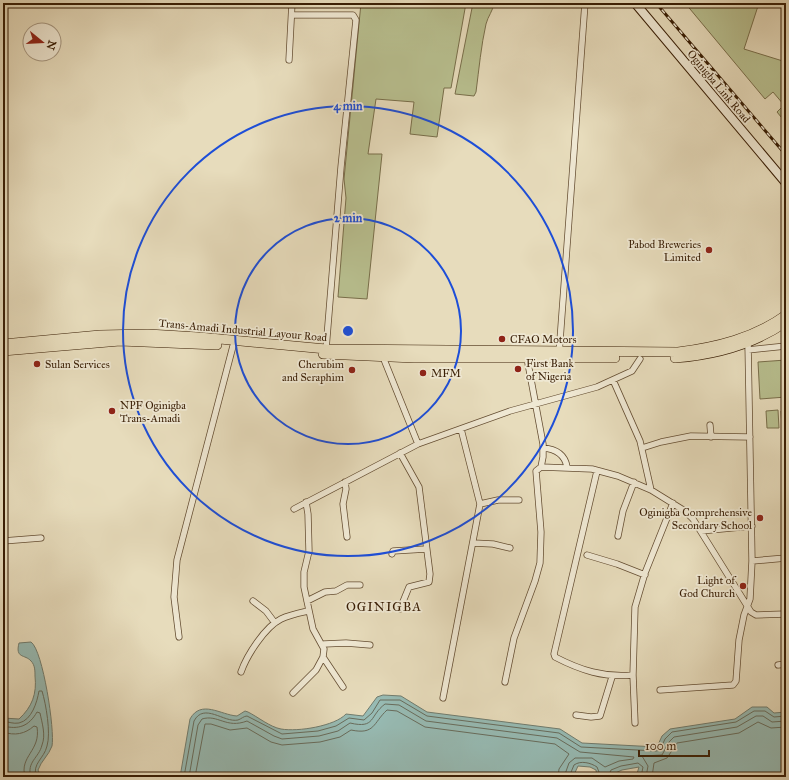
<svg xmlns="http://www.w3.org/2000/svg" width="789" height="780" font-family="'IM FELL Great Primer',serif">
<rect width="100%" height="100%" fill="#e7dcbc"/>
<filter id="stains"><feTurbulence type="fractalNoise" baseFrequency=".005" numOctaves="4"/><feColorMatrix values="0 0 0 0 .2 0 0 0 0 .09 0 0 0 0 .02 0 0 0 .5 -.17"/></filter>
<radialGradient id="worn" r=".72"><stop offset=".6" stop-color="#630" stop-opacity="0"/><stop offset="1" stop-color="#630" stop-opacity=".3"/></radialGradient>
<path fill="#b8bf8f" stroke="#786e4a" d="M361 3H466L451 88H444L437 137 410 134 414 102 376 99 368 154H382L367 299 338 297 346 198 344 179Z
M473 3H494C493 11 488 16 486 24 481 46 479 69 476 92L474 96 455 94Z
M685 3H759L744 49 786 62V123L777 112 784 105 773 92 765 99Z
M786 360V397L760 399 758 362Z
M778 410 779 428H767L766 411Z
M781 411H786V428H782Z"/>
<path fill="#97bbb4" stroke="#717c6e" d="M31 642C43 650 55 731 52 746 49 755 41 761 38 770L41 777H3V718L19 719C32 707 37 694 35 676 35 671 35 665 31 661 25 654 15 659 19 643Z
M383 695 401 696 427 712 560 729 582 743 657 747 662 736 670 729 735 719 752 707H767L774 713 786 712V777H636L639 767 622 770 613 774 612 777H597L596 770 590 767 578 766 573 777H180L190 719C201 699 221 715 237 716L245 711 248 712C258 717 270 727 281 729 298 732 335 726 346 714L363 716 377 697Z"/>
<g fill="none" stroke-linecap="round" stroke-linejoin="round">
<path stroke="#686c5c" stroke-width="1" d="M3 721C9 722 13 724 19 723 32 720 37 702 39 691H42C46 704 51 733 47 746 44 759 32 763 36 777
M3 726C19 730 29 726 37 712L40 713C42 723 46 735 42 745 39 758 26 762 31 777
M3 732C15 736 25 734 34 726L37 727C41 751 19 756 25 777
M184 777 194 721C204 702 224 723 238 720 241 719 244 716 247 716L282 734 318 731 336 726 349 718 364 720 372 713 380 700H400L427 716 559 733 581 747 656 751 660 750 665 739 672 732 736 722 754 711H765L774 717 786 716
M189 777 198 725 202 719C218 714 226 729 247 721L274 736 282 739 319 736 338 731 350 723C376 729 369 716 385 704L399 705 426 721 557 738 580 752 634 757 633 759 619 761 605 767 592 758H575L569 763 564 777
M195 777 205 724H211L230 730 247 728 271 742 282 745 320 742 340 737 351 730C375 735 373 723 387 710L397 711 425 727 555 744 569 754 559 769 558 777
M569 777 574 765C581 760 591 763 597 767L601 777
M608 777 611 770 621 766 638 763 643 767 641 777
M646 777 648 766 642 756 662 755 669 742 674 737 737 727 756 716H763L772 722 786 721
M652 777 654 763 667 758 677 743 739 733 758 722 771 728 786 727"/>
<g stroke="#644d32" stroke-width="7">
<path id="street" d="M292 15H353L356 20 341 167 326 349
M289 60 292 3
M748 350 786 346
M559 354 585 3
M383 357 418 444
M613 380 640 441 651 490
M710 425 711 437
M543 448C556 449 565 455 567 467
M642 448 661 442 691 436 750 437
M541 467 592 469 618 476 651 490 685 511 693 519 751 612 756 615 786 614
M597 471 554 654 555 657C580 670 604 678 633 675
M345 482 346 489 343 504 347 537
M480 504 498 500H519
M294 509 418 444 510 411 597 387 632 371 640 359
M701 531 752 526
M618 536 623 511 634 482
M3 541 41 538
M473 543 493 544 510 548
M392 554 393 551 426 549
M587 555 617 564 645 575
M752 561 786 558
M253 601 266 611 275 623
M307 601 325 592 336 591 347 585H360
M400 609 409 587 429 582 430 574 419 487 400 453
M179 637 174 597 177 560 233 346
M324 644 346 643 370 645
M323 657 343 687
M778 665 786 664
M241 672C247 655 265 627 281 619 289 615 299 613 308 611
M505 682 514 638 535 581 540 563 541 532 536 471 541 467 543 457V444L527 358
M660 690 733 685 736 681 739 640 744 615 750 599 752 561 748 343
M293 693 316 670 323 657 324 649 313 629 304 587V572L309 551 308 514 306 502
M443 698 480 504 461 429
M576 715 591 717 600 716 612 677
M635 723 633 675 635 607 645 573 673 503"/>
</g>
<g stroke="#381d04" stroke-width="10">
<path id="secondary" d="M635 3 786 183"/>
</g>
<g stroke="#381d04" stroke-width="10">
<path id="primary" d="M3 344 100 335 148 334 199 337 326 349 678 352C717 347 754 338 786 315
M3 351 120 341 217 345
M323 354 414 358H615
M675 358C715 355 753 345 786 322"/>
</g>
<use href="#street" stroke="#efe8d3" stroke-width="5.5"/>
<use href="#secondary" stroke="#efe8d3" stroke-width="8"/>
<use href="#primary" stroke="#e7dcbc" stroke-width="9"/>
<g stroke="#381d04" stroke-width="3">
<path id="rail" d="M656 3 786 155"/>
</g>
<use href="#rail" stroke="#efe8d3" stroke-width="1.5" stroke-dasharray="4.5" stroke-linecap="butt"/>
</g>
<g fill="none" stroke="#1d4ed8" stroke-width="2">
<circle cx="348" cy="331" r="113"/>
<circle cx="348" cy="331" r="225"/>
</g>
<g fill="#8f2418" stroke="#efe8d3" stroke-width="1.5">
<circle cx="709" cy="250" r="4"/>
<circle cx="502" cy="339" r="4"/>
<circle cx="37" cy="364" r="4"/>
<circle cx="518" cy="369" r="4"/>
<circle cx="352" cy="370" r="4"/>
<circle cx="423" cy="373" r="4"/>
<circle cx="112" cy="411" r="4"/>
<circle cx="760" cy="518" r="4"/>
<circle cx="743" cy="586" r="4"/>
</g>
<g text-anchor="middle" stroke-width="3.5" stroke-linejoin="round" paint-order="stroke">
<g font-size="11" fill="#381d04" stroke="#efe8d3">
<text transform="translate(719 86) rotate(50)" y="4">Oginigba Link Road</text>
<text transform="translate(243 330) rotate(5)" y="4">Trans-Amadi Industrial Layour Road</text>
</g>
<g font-size="11" fill="#381d04" stroke="#efe8d3" text-anchor="start">
<text x="701" y="248" text-anchor="end">Pabod Breweries<tspan x="701" dy="13">Limited</tspan></text>
<text x="510" y="343">CFAO Motors</text>
<text x="526" y="367">First Bank<tspan x="526" dy="13">of Nigeria</tspan></text>
<text x="45" y="368">Sulan Services</text>
<text x="344" y="368" text-anchor="end">Cherubim<tspan x="344" dy="13">and Seraphim</tspan></text>
<text x="431" y="377">MFM</text>
<text x="120" y="409">NPF Oginigba<tspan x="120" dy="13">Trans-Amadi</tspan></text>
<text x="752" y="516" text-anchor="end">Oginigba Comprehensive<tspan x="752" dy="13">Secondary School</tspan></text>
<text x="735" y="584" text-anchor="end">Light of<tspan x="735" dy="13">God Church</tspan></text>
</g>
<g font-size="13" letter-spacing="1" fill="#381d04" stroke="#efe8d3">
<text x="384" y="611">OGINIGBA</text>
</g>
</g>
<circle cx="348" cy="331" r="6" fill="#1d4ed8" stroke="#efe8d3" stroke-width="2"/>
<g font-size="12" text-anchor="middle" font-weight="bold" fill="#1d4ed8" stroke="#efe8d3" stroke-width="3.5" stroke-linejoin="round" paint-order="stroke">
<text x="348" y="110">4 min</text>
<text x="348" y="222">2 min</text>
</g>
<rect width="789" height="780" fill="none" stroke="#e7dcbc" stroke-width="16"/>
<rect x="4" y="4" width="781" height="772" fill="none" stroke="#381d04" stroke-width="2"/>
<rect x="8" y="8" width="773" height="764" fill="none" stroke="#381d04"/>
<g transform="translate(42 42) rotate(108)"><circle r="19" fill="#efe8d3" stroke="#a69780"/>
<path d="M0-3L7 15L0 10L-7 15Z" fill="#8f2418"/>
<text y="-6" font-size="11" font-weight="bold" text-anchor="middle" fill="#381d04">N</text>
</g>
<path d="M639 750v6h70v-6" fill="none" stroke="#381d04" stroke-width="2"/>
<text x="645" y="750" font-size="12" fill="#381d04" stroke="#efe8d3" stroke-width="3" paint-order="stroke">100 m</text>
<rect width="100%" height="100%" filter="url(#stains)"/>
<rect width="100%" height="100%" fill="url(#worn)"/>
</svg>
